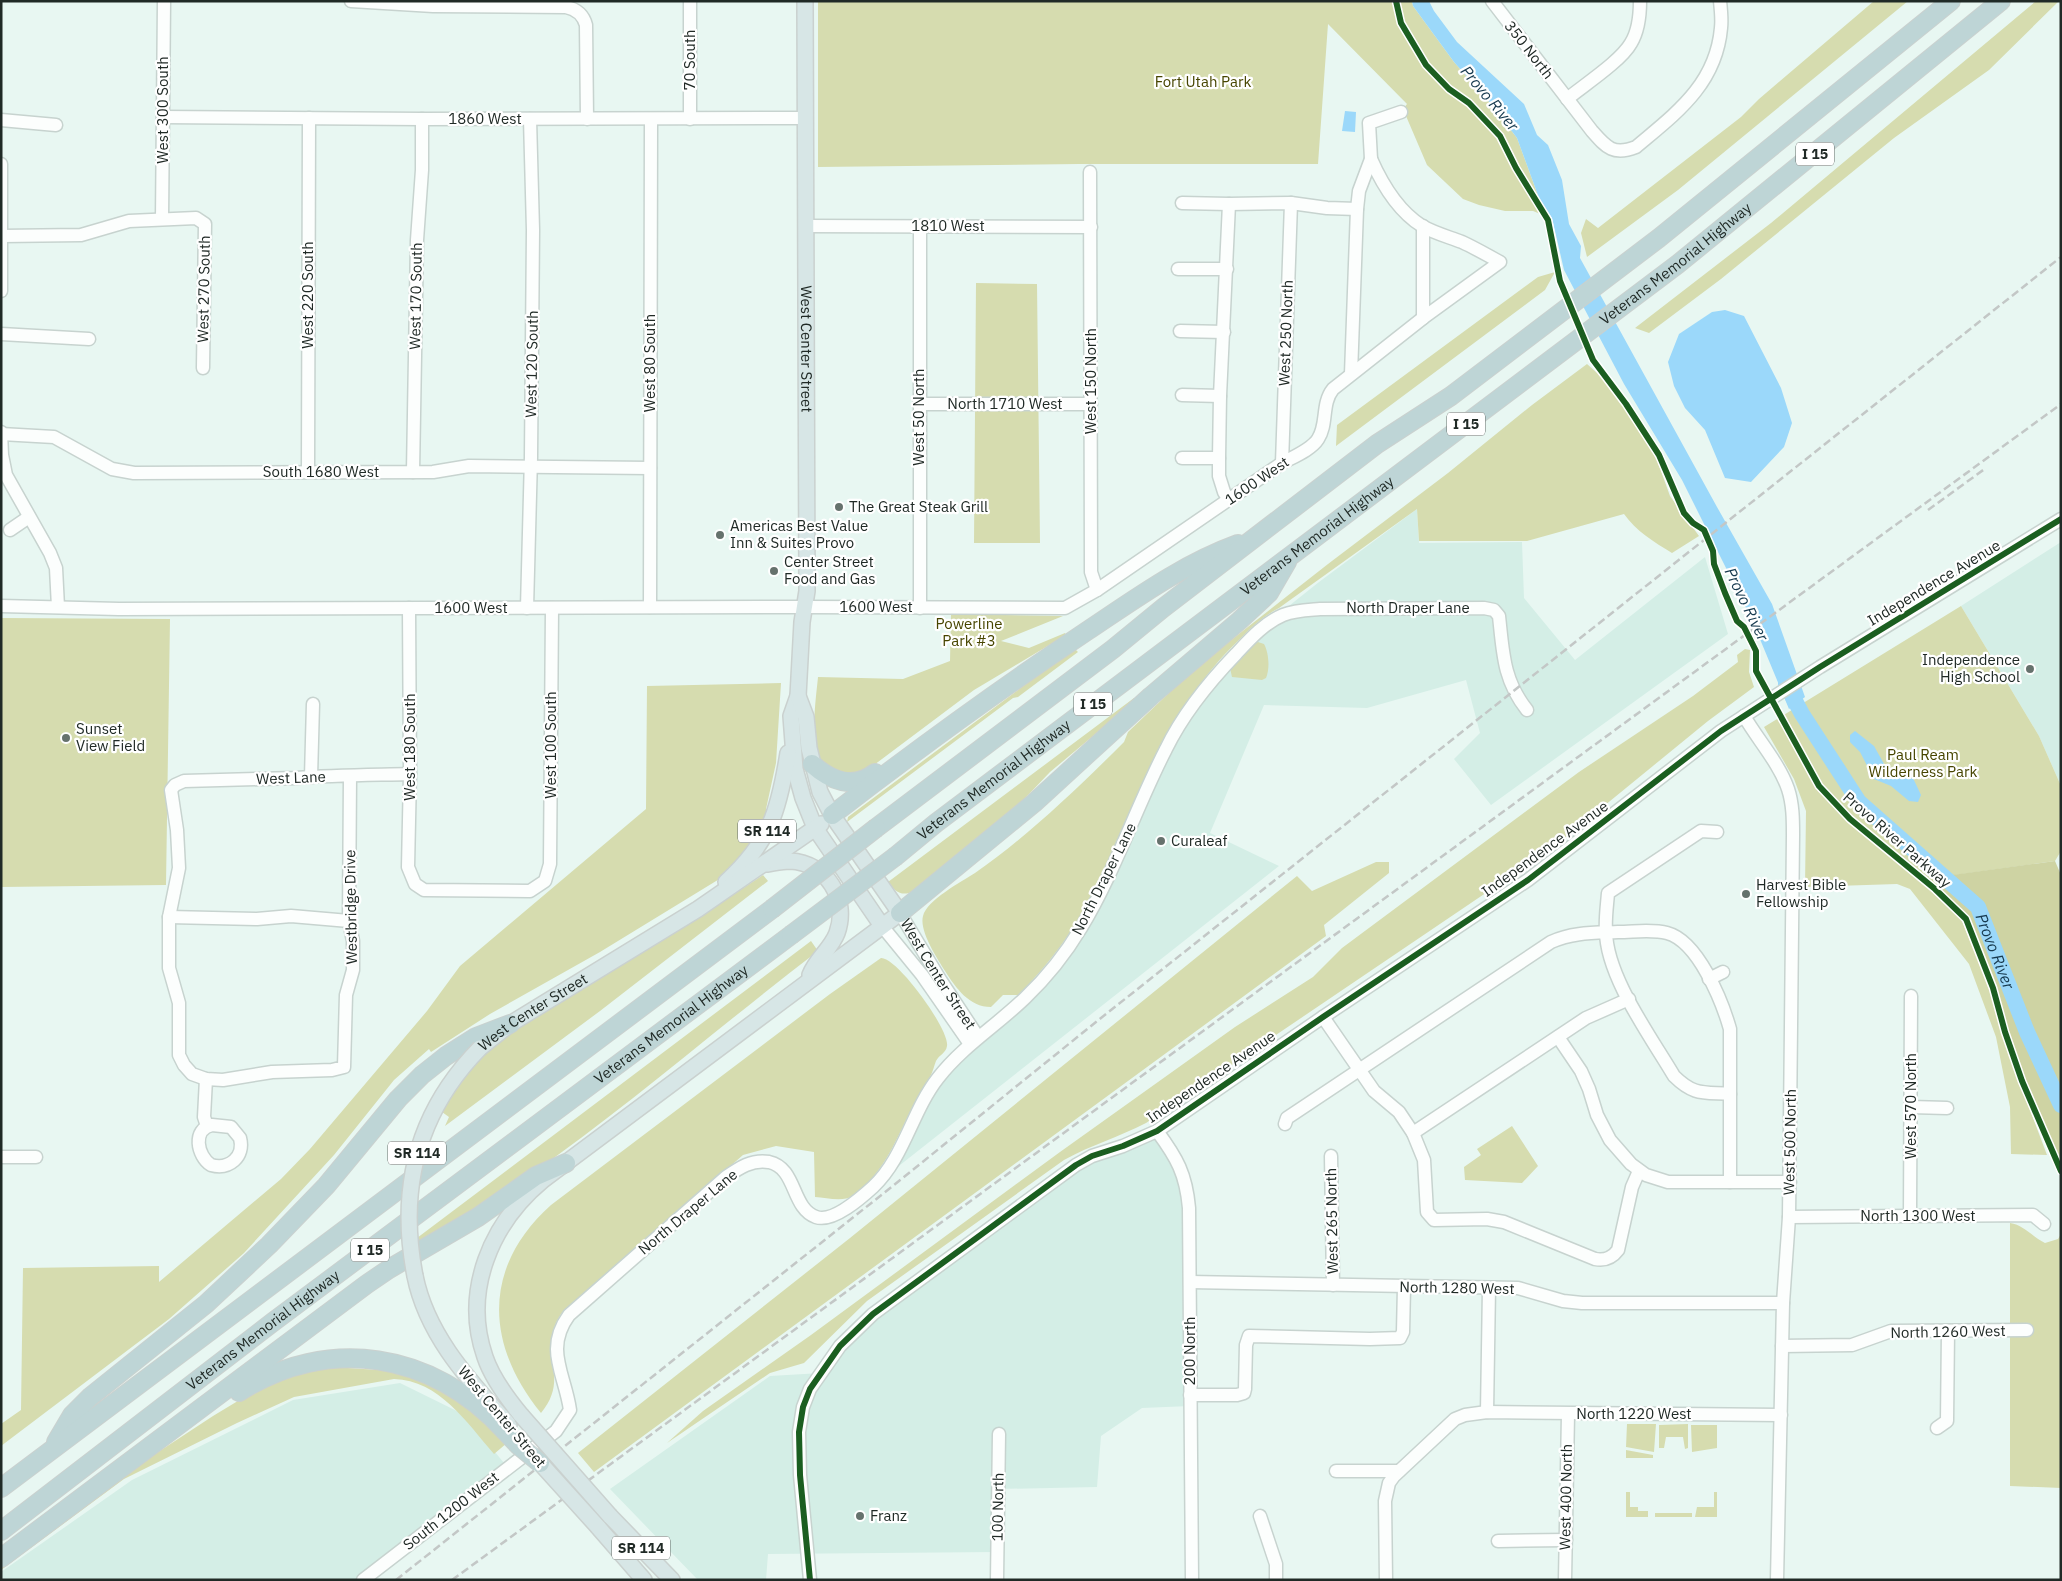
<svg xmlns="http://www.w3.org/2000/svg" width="2062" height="1581" font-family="'IBM Plex Sans',sans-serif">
<rect width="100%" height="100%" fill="#e8f7f2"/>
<path fill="#d4eee6" d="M1417 509 1419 543 1522 542 1524 598 1575 660 1705 557 1728 634 1491 805 1454 759 1480 733 1466 680 1367 708 1264 705 1210 833 1279 866 876 1184 930 1088 1067 949 1166 747 1209 682 1265 625 1319 582Z
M2061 542V786L2039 736 1961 606Z
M1157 1131 1187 1189 1190 1406 1142 1408 1101 1436 1097 1487 998 1489 997 1552 768 1554 766 1580H698L610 1489 770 1376 821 1373 873 1314 1076 1165Z
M400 1383 465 1415 508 1468 371 1580H1V1572L132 1480 293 1400Z"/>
<path fill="#d6dcaf" d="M818 1H1412L1413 6 1454 62 1491 104 1517 138 1539 198 1547 210 1543 215 1533 211H1505L1479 205 1463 199 1427 165 1403 109 1407 104 1328 24 1318 164H1079L818 167Z
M1874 1H1908L1678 190 1587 257 1581 233 1586 219 1598 228 1741 117 1759 99Z
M2036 1H2059L1989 70 1894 138 1721 279 1649 333 1635 328 1771 223Z
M1555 272 1545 290 1336 446 1337 425 1538 277Z
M976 283 1037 284 1040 543H974Z
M1587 364 1605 380 1633 420 1657 460 1670 496 1699 536 1672 553C1654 542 1636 531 1624 514L1527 541H1419L1417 509 1279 608C1263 616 1251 628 1238 641 1165 710 1138 809 1092 895 1073 932 1048 966 1018 995H1003L991 1007C969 1007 956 988 945 971 937 958 919 931 923 916 927 900 961 882 975 873 1027 837 1079 787 1124 742L1128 732 1193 670 1328 564 1448 473 1532 405Z
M1961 606 2039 736 2061 786V851L2055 861 1919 880 1962 921 1990 989 2012 1062 2047 1155 2011 1154 2010 1107 1996 1037 1969 964 1910 889 1897 884 1805 887 1806 811 1794 779 1764 727Z
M951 614 1063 616 1001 641 1029 648 1065 633 1066 635 974 690 866 771 850 776C843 773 830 770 825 765 808 748 816 699 818 677L903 679 950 661Z
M1 618 170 619 166 885 1 887Z
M1258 642 1264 644C1269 653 1270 669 1266 678L1262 680 1232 677 1230 668 1253 644Z
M1075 649 1078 652 1018 697 1013 698 847 822 848 817 1050 666Z
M1745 649 1750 650 1749 672 1754 687 1708 721 1555 846 1146 1123C1119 1137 1091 1145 1064 1160L867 1301 804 1363 770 1373 667 1443 703 1411 811 1335 1060 1152 1235 1027 1313 977 1342 948 1579 772 1693 696 1738 662 1737 655Z
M781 683 776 763 766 809 770 811 750 850 721 878 600 952 490 1014 431 1052 429 1049 394 1080 334 1155 244 1253 169 1319 1 1446V1424L21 1410 23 1268 159 1266V1282L281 1179 310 1149 427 1011 460 966 646 809 647 686Z
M1134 698 1136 700 1050 772 1010 814 914 891C902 897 895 892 888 882Z
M1376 862H1389V873L1324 925 1326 936 594 1472 578 1453 850 1238 1297 876 1312 891Z
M763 875 768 881 600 1011 445 1126 449 1117 442 1112 465 1076 502 1036 695 920Z
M811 941 818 951C721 1025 630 1105 530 1175 494 1200 455 1222 418 1245L417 1238Z
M881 958C897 957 950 1030 947 1046 946 1053 939 1055 936 1061 934 1066 933 1071 931 1075 927 1083 921 1090 917 1098 900 1130 889 1164 862 1189 859 1191 856 1195 853 1196 843 1202 827 1198 815 1197L814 1152 776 1146 743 1155 561 1314C535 1354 572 1375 541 1413 485 1344 482 1267 551 1205L830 994Z
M1512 1126 1538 1166 1522 1183 1465 1180 1464 1167 1481 1155 1477 1149Z
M2010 1223C2024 1225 2031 1236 2045 1243L2058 1239 2061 1234V1488L2010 1486Z
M332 1367 395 1371 455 1396 507 1443 494 1454C467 1423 439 1380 394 1379L294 1397 237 1423 124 1479 1 1570V1564L146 1460 213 1416 261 1387 289 1375Z
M1627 1424H1656L1654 1452 1626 1447Z
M1688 1424V1448L1685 1449 1683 1437H1666L1664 1448H1659V1425Z
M1691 1425H1717V1448L1692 1452Z
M1626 1450 1653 1455V1458H1626Z
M1626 1492H1630V1507H1638V1511H1648V1517H1626Z
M1714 1492H1717V1517H1695L1697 1507H1714Z
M1655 1513H1692V1517H1655Z"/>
<path fill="#ced3a3" d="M2055 861 2061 875V1171L2022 1081 2005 1032 1993 988 1966 919 1923 879Z"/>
<path fill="#9bd8fa" d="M1412 1H1429L1434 11 1457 42 1524 104 1537 135 1548 145 1562 180 1569 224 1581 246 1580 258 1717 507 1772 604 1805 697 1789 709 1752 620 1682 480 1624 384 1564 270 1552 218 1539 198 1517 138 1491 104 1454 62 1413 6Z
M1345 111 1356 112 1355 132 1342 131Z
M1725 310 1744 316 1781 388 1792 423 1784 447 1751 482 1725 478 1705 430 1685 408 1674 386 1668 362 1679 334 1712 312Z
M1855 731 1874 746 1888 771 1893 775 1913 778 1921 795 1918 802 1909 801 1891 786 1874 779 1860 752 1850 742V735Z"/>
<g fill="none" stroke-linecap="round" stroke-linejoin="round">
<path stroke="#9bd8fa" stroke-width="16" id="s1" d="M1786 684 1802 714 1859 802 1978 907 2027 1032 2061 1105"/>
<g stroke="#c7d3cf" stroke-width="15">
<g id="minor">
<path d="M351 1 433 6 566 7C576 9 583 14 586 25L587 119"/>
<path d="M1492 1 1592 131C1606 147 1613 156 1636 147 1675 114 1716 85 1721 28 1722 20 1721 10 1720 1"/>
<path d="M1567 99C1584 85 1621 61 1631 43 1639 30 1640 15 1640 1"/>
<path d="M163 117 422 119 806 118"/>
<path d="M690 119V1"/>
<path d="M1 120 56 125"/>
<path d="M1 164V291"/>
<path d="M1090 172 1091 572 1097 590"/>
<path d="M1182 203 1229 204 1291 203 1327 208 1357 209"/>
<path d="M1229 204 1220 396 1219 458V476L1224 492 1229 500"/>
<path d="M162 219 164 1"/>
<path d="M806 226 1091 227"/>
<path d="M2 236 81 235 129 221 196 218 205 224 203 368"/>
<path d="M1178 269H1227"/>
<path d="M1423 318V226"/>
<path d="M1180 331 1224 332"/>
<path d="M1 334 89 339"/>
<path d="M1351 374 1357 209 1359 191 1371 159 1369 123 1401 112"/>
<path d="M1182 395 1220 396"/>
<path d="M919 404H1091"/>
<path d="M1 432 2 455 6 475 50 553 56 568 58 607"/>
<path d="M1 434 54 437 112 469 134 473 433 472 469 466 650 468"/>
<path d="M1182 458H1219"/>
<path d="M1282 463 1291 203"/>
<path d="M308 472 309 118"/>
<path d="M413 472 417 240 422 170V119"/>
<path d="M10 530 29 517"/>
<path d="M1 606 119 609 804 607 1065 608 1097 590 1282 463C1293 457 1311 450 1318 439 1328 424 1321 404 1333 389L1423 318 1500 262C1487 255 1475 248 1462 242 1449 237 1434 233 1422 226 1398 211 1382 184 1371 159"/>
<path d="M650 607 651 120"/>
<path d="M409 608 410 774 408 867 415 884 424 890 530 891 545 881 550 864 552 608"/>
<path d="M527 608 531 457 533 230 530 119"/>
<path d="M920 608V226"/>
<path d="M1744 716C1758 740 1779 763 1788 789 1793 804 1793 820 1793 835L1789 1217 1783 1303 1777 1580"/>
<path d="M350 776 349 921 353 941V970L346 995 344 1067 332 1070 272 1072 223 1080 206 1079 192 1074 184 1065 179 1055V1003L169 968V917L179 868 177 830 171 790 175 785 184 781 296 778C334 775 372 775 410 774"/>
<path d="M311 777 313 704"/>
<path d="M1717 832 1701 831 1608 893C1607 906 1605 919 1606 931 1606 976 1651 1037 1674 1076 1694 1096 1704 1092 1730 1094"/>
<path id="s2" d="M900 913 941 981 978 1037"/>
<path d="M169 917 257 919 291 916 349 921"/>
<path d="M882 926 922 975 970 1044"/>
<path d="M1709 979 1723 972"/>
<path d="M1323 1017 1374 1091 1399 1112 1413 1133 1424 1160 1427 1212 1434 1220 1487 1219 1504 1222 1595 1259C1605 1261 1612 1258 1618 1250L1632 1187 1639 1171"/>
<path d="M1558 1037 1581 1071 1589 1089 1597 1115 1610 1140 1631 1164 1646 1175 1668 1182H1790"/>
<path d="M206 1079 204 1117 207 1126"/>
<path d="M1911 1107 1947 1108"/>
<path d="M1285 1124 1287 1118 1551 942C1573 932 1594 933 1618 932 1634 932 1652 929 1667 933 1698 941 1722 1001 1730 1029V1182"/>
<path d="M212 1125 231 1127 240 1138C245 1157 229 1170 211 1165 197 1156 192 1129 212 1125Z"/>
<path d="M1157 1131C1177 1158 1186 1174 1189 1208L1192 1580"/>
<path d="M1413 1133 1586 1018 1629 999"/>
<path d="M1331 1156 1333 1285"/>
<path d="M1 1157H36"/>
<path d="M1910 1216 1911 996"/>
<path d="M1789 1217 2033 1215 2044 1224"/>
<path d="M1190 1282 1518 1288 1563 1301 1582 1303H1783"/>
<path d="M1782 1346 1852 1345 1891 1331 2027 1330"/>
<path d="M1190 1395H1237L1244 1393 1245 1389 1246 1345 1249 1336 1370 1339 1400 1338 1403 1332 1404 1287"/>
<path d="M1487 1412 1489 1288"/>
<path d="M1937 1428 1947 1421 1948 1331"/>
<path d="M1336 1471H1399"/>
<path d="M1260 1516 1276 1564V1580"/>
<path d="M1498 1541 1566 1540"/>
<path d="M363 1580 556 1431 570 1410C565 1374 544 1349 569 1315L726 1177C739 1168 752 1159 769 1162 797 1168 791 1208 816 1217 833 1223 862 1197 873 1187 904 1158 912 1111 938 1078 963 1046 996 1026 1025 998 1046 978 1066 953 1081 928 1115 872 1136 807 1166 749 1183 714 1209 682 1236 654 1249 640 1264 623 1283 615 1295 610 1307 610 1320 609L1484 608 1494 610 1499 616C1503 652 1503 680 1527 710"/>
<path d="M810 1580 800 1475 799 1432 803 1407 810 1389 840 1346 873 1314 1076 1165 1092 1156 1123 1146 1157 1131 1323 1017 1528 880 1721 731 1820 667 2061 519"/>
<path d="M997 1580 999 1434"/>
<path d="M1386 1580 1385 1501 1389 1483 1394 1476 1455 1419 1465 1415 1487 1412 1781 1415"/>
<path d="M1565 1580 1568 1414"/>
</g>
</g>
<g stroke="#cad1cf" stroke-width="18">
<g id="major">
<path id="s3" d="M805 1 807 591 802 622 798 696 791 716 795 769 803 798 815 828 882 926"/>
<path d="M767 864C774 863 782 861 790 861 827 863 849 899 837 933 831 949 816 959 810 975"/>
<path d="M726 882C770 842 779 810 788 753"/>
<path id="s4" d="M480 1048 510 1024 698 909 821 824"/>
<path d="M415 1276C427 1336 470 1381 509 1425"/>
<path d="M521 1415C507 1398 492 1378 485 1357 462 1291 491 1223 543 1180L900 913 832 815 820 792 809 748 806 717 798 696"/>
<path d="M610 1516 672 1580"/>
<path d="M598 1527 644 1580"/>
</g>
</g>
<g stroke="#cad1cf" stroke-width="20">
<g id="highway">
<path d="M812 764C831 781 853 790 875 773"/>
<path d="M832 815C915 751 1000 689 1087 631 1135 599 1183 564 1238 544"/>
<path d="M876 828 1113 649 1163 608 1377 444 1451 396 1659 238 1951 1"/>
<path id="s5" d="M896 856 936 823 1678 264 2001 1"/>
<path d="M900 913 1034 803 1151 696 1239 621 1269 593 1287 562"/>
<path d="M239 1392C328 1335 433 1352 504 1430"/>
<path d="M56 1442 72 1415 90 1397 206 1304 269 1245 326 1186 398 1099 422 1075 446 1056 476 1037 510 1024"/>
<path d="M1 1488 772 909"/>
<path id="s6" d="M1 1531 273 1322 791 935"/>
<path d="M1 1558 367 1284 389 1269 478 1217 536 1176 566 1163"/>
</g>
</g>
<use href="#minor" stroke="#fcfefd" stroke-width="12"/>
<use href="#major" stroke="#d7e6e6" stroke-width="15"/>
<use href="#highway" stroke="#bed5d6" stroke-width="18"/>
<path stroke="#c3c7c6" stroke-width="2.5" stroke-dasharray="8 4" stroke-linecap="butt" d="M1928 510 1986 468
M396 1580 894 1185 1101 1018 2061 257
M452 1580 2061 404"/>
<g stroke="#cad1cf" stroke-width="18" stroke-linecap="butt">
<path id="major-bridge" d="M415 1276C398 1189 417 1112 480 1048
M521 1415 610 1516
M532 1454 598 1527"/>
</g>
<g stroke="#cad1cf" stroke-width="20" stroke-linecap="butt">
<path id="highway-bridge" d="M772 909 876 828
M791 935 896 856
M504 1430 518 1445 540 1463"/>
</g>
<use href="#major-bridge" stroke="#d7e6e6" stroke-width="15"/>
<use href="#highway-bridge" stroke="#bed5d6" stroke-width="18"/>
<g stroke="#fff" stroke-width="9">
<path id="cycleway" d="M1396 1 1401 23 1426 65 1449 89 1469 103 1500 136 1516 168 1548 220 1560 281 1593 360 1626 404 1659 455 1684 513 1693 523 1704 530 1713 551 1714 564 1725 593 1737 621 1744 627 1756 651V671L1819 786 1850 819 1935 889 1966 919 1993 988 2005 1032 2022 1081 2061 1171
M810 1580 800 1475 799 1432 803 1407 810 1389 840 1346 873 1314 1076 1165 1092 1156 1123 1146 1157 1131 1323 1017 1528 880 1721 731 1820 667 2061 519"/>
</g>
<use href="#cycleway" stroke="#1b5e20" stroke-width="6"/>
</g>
<g fill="#66726d" stroke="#fff" stroke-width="2">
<circle cx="839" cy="507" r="5"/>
<circle cx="720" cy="535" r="5"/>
<circle cx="774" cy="571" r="5"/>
<circle cx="2030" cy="669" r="5"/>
<circle cx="66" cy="738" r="5"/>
<circle cx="1161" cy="841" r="5"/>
<circle cx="1746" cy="894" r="5"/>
<circle cx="860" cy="1516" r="5"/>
</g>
<g text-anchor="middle" stroke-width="4.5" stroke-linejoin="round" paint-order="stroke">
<g fill="#fff" stroke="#636a67" stroke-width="1">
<rect x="1796" y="142.5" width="38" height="23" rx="4"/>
<rect x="1447" y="412.5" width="38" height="23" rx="4"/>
<rect x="1074" y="692.5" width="38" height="23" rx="4"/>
<rect x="738" y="819.5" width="58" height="23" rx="4"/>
<rect x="388" y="1141.5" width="58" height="23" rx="4"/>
<rect x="351" y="1238.5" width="38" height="23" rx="4"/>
<rect x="612" y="1536.5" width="58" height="23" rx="4"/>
</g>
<g font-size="14" font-weight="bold" fill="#202a26">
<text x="1815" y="159">I 15</text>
<text x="1466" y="429">I 15</text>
<text x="1093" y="709">I 15</text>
<text x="767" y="836">SR 114</text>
<text x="417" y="1158">SR 114</text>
<text x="370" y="1255">I 15</text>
<text x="641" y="1553">SR 114</text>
</g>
<g font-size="15" fill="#202a26" stroke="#fff">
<text transform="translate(1529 50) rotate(52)" y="5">350 North</text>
<text transform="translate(690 60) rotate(-90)" y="5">70 South</text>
<text transform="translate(163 110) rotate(-90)" y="5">West 300 South</text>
<text x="485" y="124">1860 West</text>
<text x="948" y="231">1810 West</text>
<text dy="5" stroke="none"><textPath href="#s5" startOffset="979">Veterans Memorial Highway</textPath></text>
<text transform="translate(204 289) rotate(-89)" y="5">West 270 South</text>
<text transform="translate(308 295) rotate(-90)" y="5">West 220 South</text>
<text transform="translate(416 296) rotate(-89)" y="5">West 170 South</text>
<text transform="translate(1286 333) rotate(-88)" y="5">West 250 North</text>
<text dy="5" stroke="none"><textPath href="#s3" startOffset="348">West Center Street</textPath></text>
<text transform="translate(650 363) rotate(-90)" y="5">West 80 South</text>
<text transform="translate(532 364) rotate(-89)" y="5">West 120 South</text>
<text transform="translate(1091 381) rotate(-90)" y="5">West 150 North</text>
<text x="1005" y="409">North 1710 West</text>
<text transform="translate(919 417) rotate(-90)" y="5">West 50 North</text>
<text x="321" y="477">South 1680 West</text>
<text transform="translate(1257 481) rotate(-34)" y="5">1600 West</text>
<text dy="5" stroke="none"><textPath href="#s5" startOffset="529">Veterans Memorial Highway</textPath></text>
<text transform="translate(1934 583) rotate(-31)" y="5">Independence Avenue</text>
<text x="876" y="612">1600 West</text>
<text x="471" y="613">1600 West</text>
<text x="1408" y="613">North Draper Lane</text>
<text transform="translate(551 745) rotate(-90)" y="5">West 100 South</text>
<text transform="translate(410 747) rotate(-90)" y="5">West 180 South</text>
<text transform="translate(291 778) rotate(-2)" y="5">West Lane</text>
<text dy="5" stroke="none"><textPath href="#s5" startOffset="124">Veterans Memorial Highway</textPath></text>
<text transform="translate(1897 840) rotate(41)" y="5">Provo River Parkway</text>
<text transform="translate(1545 849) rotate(-36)" y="5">Independence Avenue</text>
<text transform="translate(1104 879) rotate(-63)" y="5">North Draper Lane</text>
<text transform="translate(351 907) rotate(-91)" y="5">Westbridge Drive</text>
<text dy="5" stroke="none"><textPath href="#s2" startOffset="72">West Center Street</textPath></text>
<text dy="5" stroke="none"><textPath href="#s4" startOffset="64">West Center Street</textPath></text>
<text dy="5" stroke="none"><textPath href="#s6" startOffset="840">Veterans Memorial Highway</textPath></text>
<text transform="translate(1211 1077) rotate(-34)" y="5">Independence Avenue</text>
<text transform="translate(1911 1106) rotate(-90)" y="5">West 570 North</text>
<text transform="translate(1790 1142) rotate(-89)" y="5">West 500 North</text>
<text transform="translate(688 1212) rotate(-40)" y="5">North Draper Lane</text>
<text x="1918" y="1221">North 1300 West</text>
<text transform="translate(1332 1221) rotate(-91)" y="5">West 265 North</text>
<text transform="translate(1457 1288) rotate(1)" y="5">North 1280 West</text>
<text dy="5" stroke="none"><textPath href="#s6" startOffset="330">Veterans Memorial Highway</textPath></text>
<text transform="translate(1948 1332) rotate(-1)" y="5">North 1260 West</text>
<text transform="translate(1190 1351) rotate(-90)" y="5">200 North</text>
<text x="1634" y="1419">North 1220 West</text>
<text transform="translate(502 1417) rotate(50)" y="5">West Center Street</text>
<text transform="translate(1566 1497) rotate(-89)" y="5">West 400 North</text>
<text transform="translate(998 1507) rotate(-89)" y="5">100 North</text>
<text transform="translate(451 1511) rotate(-38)" y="5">South 1200 West</text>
</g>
<g font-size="15" fill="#474500" stroke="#fff">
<text x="1203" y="87">Fort Utah Park</text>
<text x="969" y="629">Powerline<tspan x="969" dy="17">Park #3</tspan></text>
<text x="1923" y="760">Paul Ream<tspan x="1923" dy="17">Wilderness Park</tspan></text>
</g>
<g font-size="15" fill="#202a26" stroke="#fff" text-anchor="start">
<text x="849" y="512">The Great Steak Grill</text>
<text x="730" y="531">Americas Best Value<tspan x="730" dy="17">Inn &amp; Suites Provo</tspan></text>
<text x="784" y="567">Center Street<tspan x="784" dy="17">Food and Gas</tspan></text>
<text x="2020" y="665" text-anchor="end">Independence<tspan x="2020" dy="17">High School</tspan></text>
<text x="76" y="734">Sunset<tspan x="76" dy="17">View Field</tspan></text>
<text x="1171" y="846">Curaleaf</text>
<text x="1756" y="890">Harvest Bible<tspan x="1756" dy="17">Fellowship</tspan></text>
<text x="870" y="1521">Franz</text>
</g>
<g font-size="16" font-style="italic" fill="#173a4f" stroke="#fff">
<text transform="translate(1490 98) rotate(50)" y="6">Provo River</text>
<text transform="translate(1747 604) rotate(64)" y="6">Provo River</text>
<text dy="6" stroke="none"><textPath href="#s1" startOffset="345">Provo River</textPath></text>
</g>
</g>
<rect width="2062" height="1581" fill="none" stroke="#202a26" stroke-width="5"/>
</svg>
